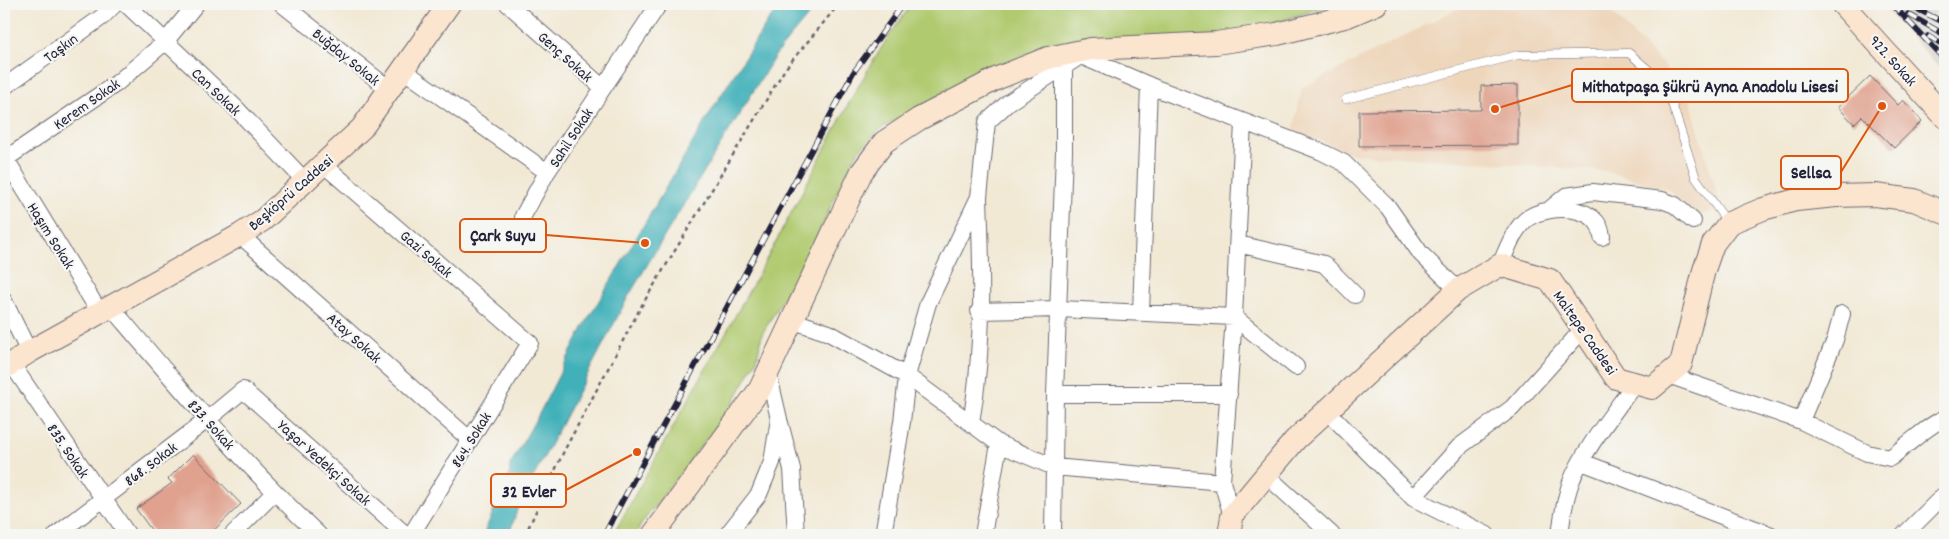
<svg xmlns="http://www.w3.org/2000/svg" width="1949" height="539" font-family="Dekko,sans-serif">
<rect width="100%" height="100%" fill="#f6f6f2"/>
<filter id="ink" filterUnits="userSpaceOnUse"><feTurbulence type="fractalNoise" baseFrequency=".02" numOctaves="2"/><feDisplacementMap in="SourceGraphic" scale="10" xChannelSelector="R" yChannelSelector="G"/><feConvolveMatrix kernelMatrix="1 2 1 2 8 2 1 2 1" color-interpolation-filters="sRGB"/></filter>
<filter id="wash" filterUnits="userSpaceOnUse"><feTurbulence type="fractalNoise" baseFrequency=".0096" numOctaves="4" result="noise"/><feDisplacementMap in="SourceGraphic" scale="20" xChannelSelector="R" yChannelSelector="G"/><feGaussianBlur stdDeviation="1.12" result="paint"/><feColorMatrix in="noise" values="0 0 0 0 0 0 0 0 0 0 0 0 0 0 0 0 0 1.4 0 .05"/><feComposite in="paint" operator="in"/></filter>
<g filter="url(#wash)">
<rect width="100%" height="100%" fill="#f2e9d5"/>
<path fill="#eed6bb" d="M1606 7 1687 89 1721 208 1697 216 1669 190 1605 171 1353 154 1293 130 1302 88 1459 8Z"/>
<path fill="#ccc2b9" d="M1881 4H1945V74Z"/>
<path fill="#b0ca70" stroke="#697656" d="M912 4H1333L1267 25 1223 36 1033 52 992 68 905 114 882 128 859 150 845 175 809 254 762 334 757 359 730 408 642 523 635 535H613C674 423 739 313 798 200 834 133 865 65 912 4Z"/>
<path fill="#40b0b9" stroke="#31697a" d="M783 4H818L777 53 670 227 628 297 533 478 518 507 509 535H483L509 476 510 465 540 412 584 326 713 108 768 21Z"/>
<g id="blocks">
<path fill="#e0a18e" d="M1870 76 1898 105 1903 100 1922 121 1894 148 1862 116 1854 124 1838 107Z
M1518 85V145L1359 146V111L1481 110V86Z
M193 454 241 504 209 535H155L136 509 172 483 168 479Z"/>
</g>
</g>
<g filter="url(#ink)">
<use href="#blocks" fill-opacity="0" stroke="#6b6871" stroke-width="1"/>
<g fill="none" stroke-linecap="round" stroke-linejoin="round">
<g stroke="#6b6871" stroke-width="9">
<path id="lane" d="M1346 99 1518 55 1629 53 1666 85 1696 178 1727 222"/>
</g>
<g stroke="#6b6871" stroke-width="18">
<path id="street" d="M126 4 235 107 305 181
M282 4 389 89
M508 4 602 87
M1081 56 1158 89 1320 151 1344 163 1388 207 1421 254 1458 290
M403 70 547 172 659 4
M4 87 102 17 115 4
M4 156 100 313
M4 160 117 83 165 42 196 4
M323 164 530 343 411 535
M1549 210 1566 196 1593 192 1662 200 1675 205 1693 221
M523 216 547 172
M240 235 469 439
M1238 244 1324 264 1355 295
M1500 265C1507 250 1514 228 1528 218 1550 204 1600 204 1602 237
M4 301 29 352
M111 307C178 386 244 465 319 535
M979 311 1059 309 1234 317 1296 367
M1141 313 1149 85
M794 321 829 333 907 376 999 444 1054 467 1222 482
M11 363 128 535
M1668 375 1801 421 1867 453 1890 458C1908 445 1925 427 1945 418
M1055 394H1229
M1327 411 1413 498 1487 535
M1801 421 1835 340 1842 314
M971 422C984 349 982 273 979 199
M780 423 792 469 796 535
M1582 462 1771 535
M1266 475 1332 535
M1413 498 1459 447 1512 408 1583 329
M1232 516 1222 482 1234 317 1243 122
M56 535 207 420 243 390 406 535
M232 535 274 493
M727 535 759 494 772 462 779 419 768 372
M883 535 902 422 907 376 928 303 979 197 987 122 1009 102 1085 53
M983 535 999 444
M1053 535 1055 394 1064 152V67
M1560 535C1562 517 1565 499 1571 482 1582 452 1616 410 1635 383
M1904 535 1945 494"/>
</g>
<g stroke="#6b6871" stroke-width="24">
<path id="secondary" d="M1842 4 1945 117
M4 368 29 352 240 235 263 220 362 128 449 4
M653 535 760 389 861 173 884 142 919 119 998 78 1048 58 1091 49 1216 43 1277 34 1348 16 1376 4
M1229 535 1232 516 1295 440 1458 290 1500 265 1550 280 1616 378 1652 388 1681 364 1704 270 1713 244 1729 223 1763 209 1796 200 1836 196 1875 195 1914 200 1945 213"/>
</g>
<path stroke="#6b6871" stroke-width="2.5" stroke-dasharray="4 4" stroke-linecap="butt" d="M525 535 564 451 642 305 785 69 839 4"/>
<use href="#lane" stroke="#fff" stroke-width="8"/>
<use href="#street" stroke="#fff" stroke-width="16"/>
<use href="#secondary" stroke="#fce5cf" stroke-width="22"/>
<g stroke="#22223b" stroke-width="5.5">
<path id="rail" d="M1892 4 1945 60
M1907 4 1945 23
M1908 14 1945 35
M1928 36 1945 46
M604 535 853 73 903 4"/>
</g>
<use href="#rail" stroke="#f6f6f2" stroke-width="4" stroke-dasharray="11" stroke-linecap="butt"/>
</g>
</g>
<g text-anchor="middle" stroke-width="4.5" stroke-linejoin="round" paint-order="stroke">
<g font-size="16" fill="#22223b" stroke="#f6f6f2">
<text transform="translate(60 47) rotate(-36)" y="6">Taşkın</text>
<text transform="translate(347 56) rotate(39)" y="6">Buğday Sokak</text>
<text transform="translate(566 56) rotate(42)" y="6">Genç Sokak</text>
<text transform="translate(1894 60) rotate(48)" y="6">922. Sokak</text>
<text transform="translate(217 91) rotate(44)" y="6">Can Sokak</text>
<text transform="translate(86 103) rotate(-35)" y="6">Kerem Sokak</text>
<text transform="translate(570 137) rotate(-57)" y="6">Sahil Sokak</text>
<text transform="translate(290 192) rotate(-41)" y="6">Beşköprü Caddesi</text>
<text transform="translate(52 235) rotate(58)" y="6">Haşım Sokak</text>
<text transform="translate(427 253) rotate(41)" y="6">Gazi Sokak</text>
<text transform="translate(1586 332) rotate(55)" y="6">Maltepe Caddesi</text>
<text transform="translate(355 337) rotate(42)" y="6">Atay Sokak</text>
<text transform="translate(212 424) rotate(48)" y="6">833. Sokak</text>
<text transform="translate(470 439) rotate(-58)" y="6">864. Sokak</text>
<text transform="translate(69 450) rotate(56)" y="6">835. Sokak</text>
<text transform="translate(325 462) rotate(42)" y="6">Yaşar Yedekçi Sokak</text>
<text transform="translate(150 463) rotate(-37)" y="6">868. Sokak</text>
</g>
</g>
<path fill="none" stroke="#de560e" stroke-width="2" d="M1495 109L1572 85M1882 106L1841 172M645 243L546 235M637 452L566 490"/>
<g fill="#de560e" stroke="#f6f6f2" stroke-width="2">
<circle cx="1495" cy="109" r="5"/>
<circle cx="1882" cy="106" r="5"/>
<circle cx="645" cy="243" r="5"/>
<circle cx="637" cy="452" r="5"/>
</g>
<g fill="#f6f6f2" stroke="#de560e" stroke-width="2">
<rect x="1572" y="69" width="276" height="33" rx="5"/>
<rect x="1781" y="156" width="60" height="33" rx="5"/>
<rect x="460" y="219" width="86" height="33" rx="5"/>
<rect x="491" y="474" width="75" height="33" rx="5"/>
</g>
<g font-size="18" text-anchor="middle" font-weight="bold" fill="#22223b">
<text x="1710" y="92">Mithatpaşa Şükrü Ayna Anadolu Lisesi</text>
<text x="1811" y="178">Sellsa</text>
<text x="503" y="241">Çark Suyu</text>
<text x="529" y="497">32 Evler</text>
</g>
<rect width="1949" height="539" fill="none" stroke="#f6f6f2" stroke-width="20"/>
</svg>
